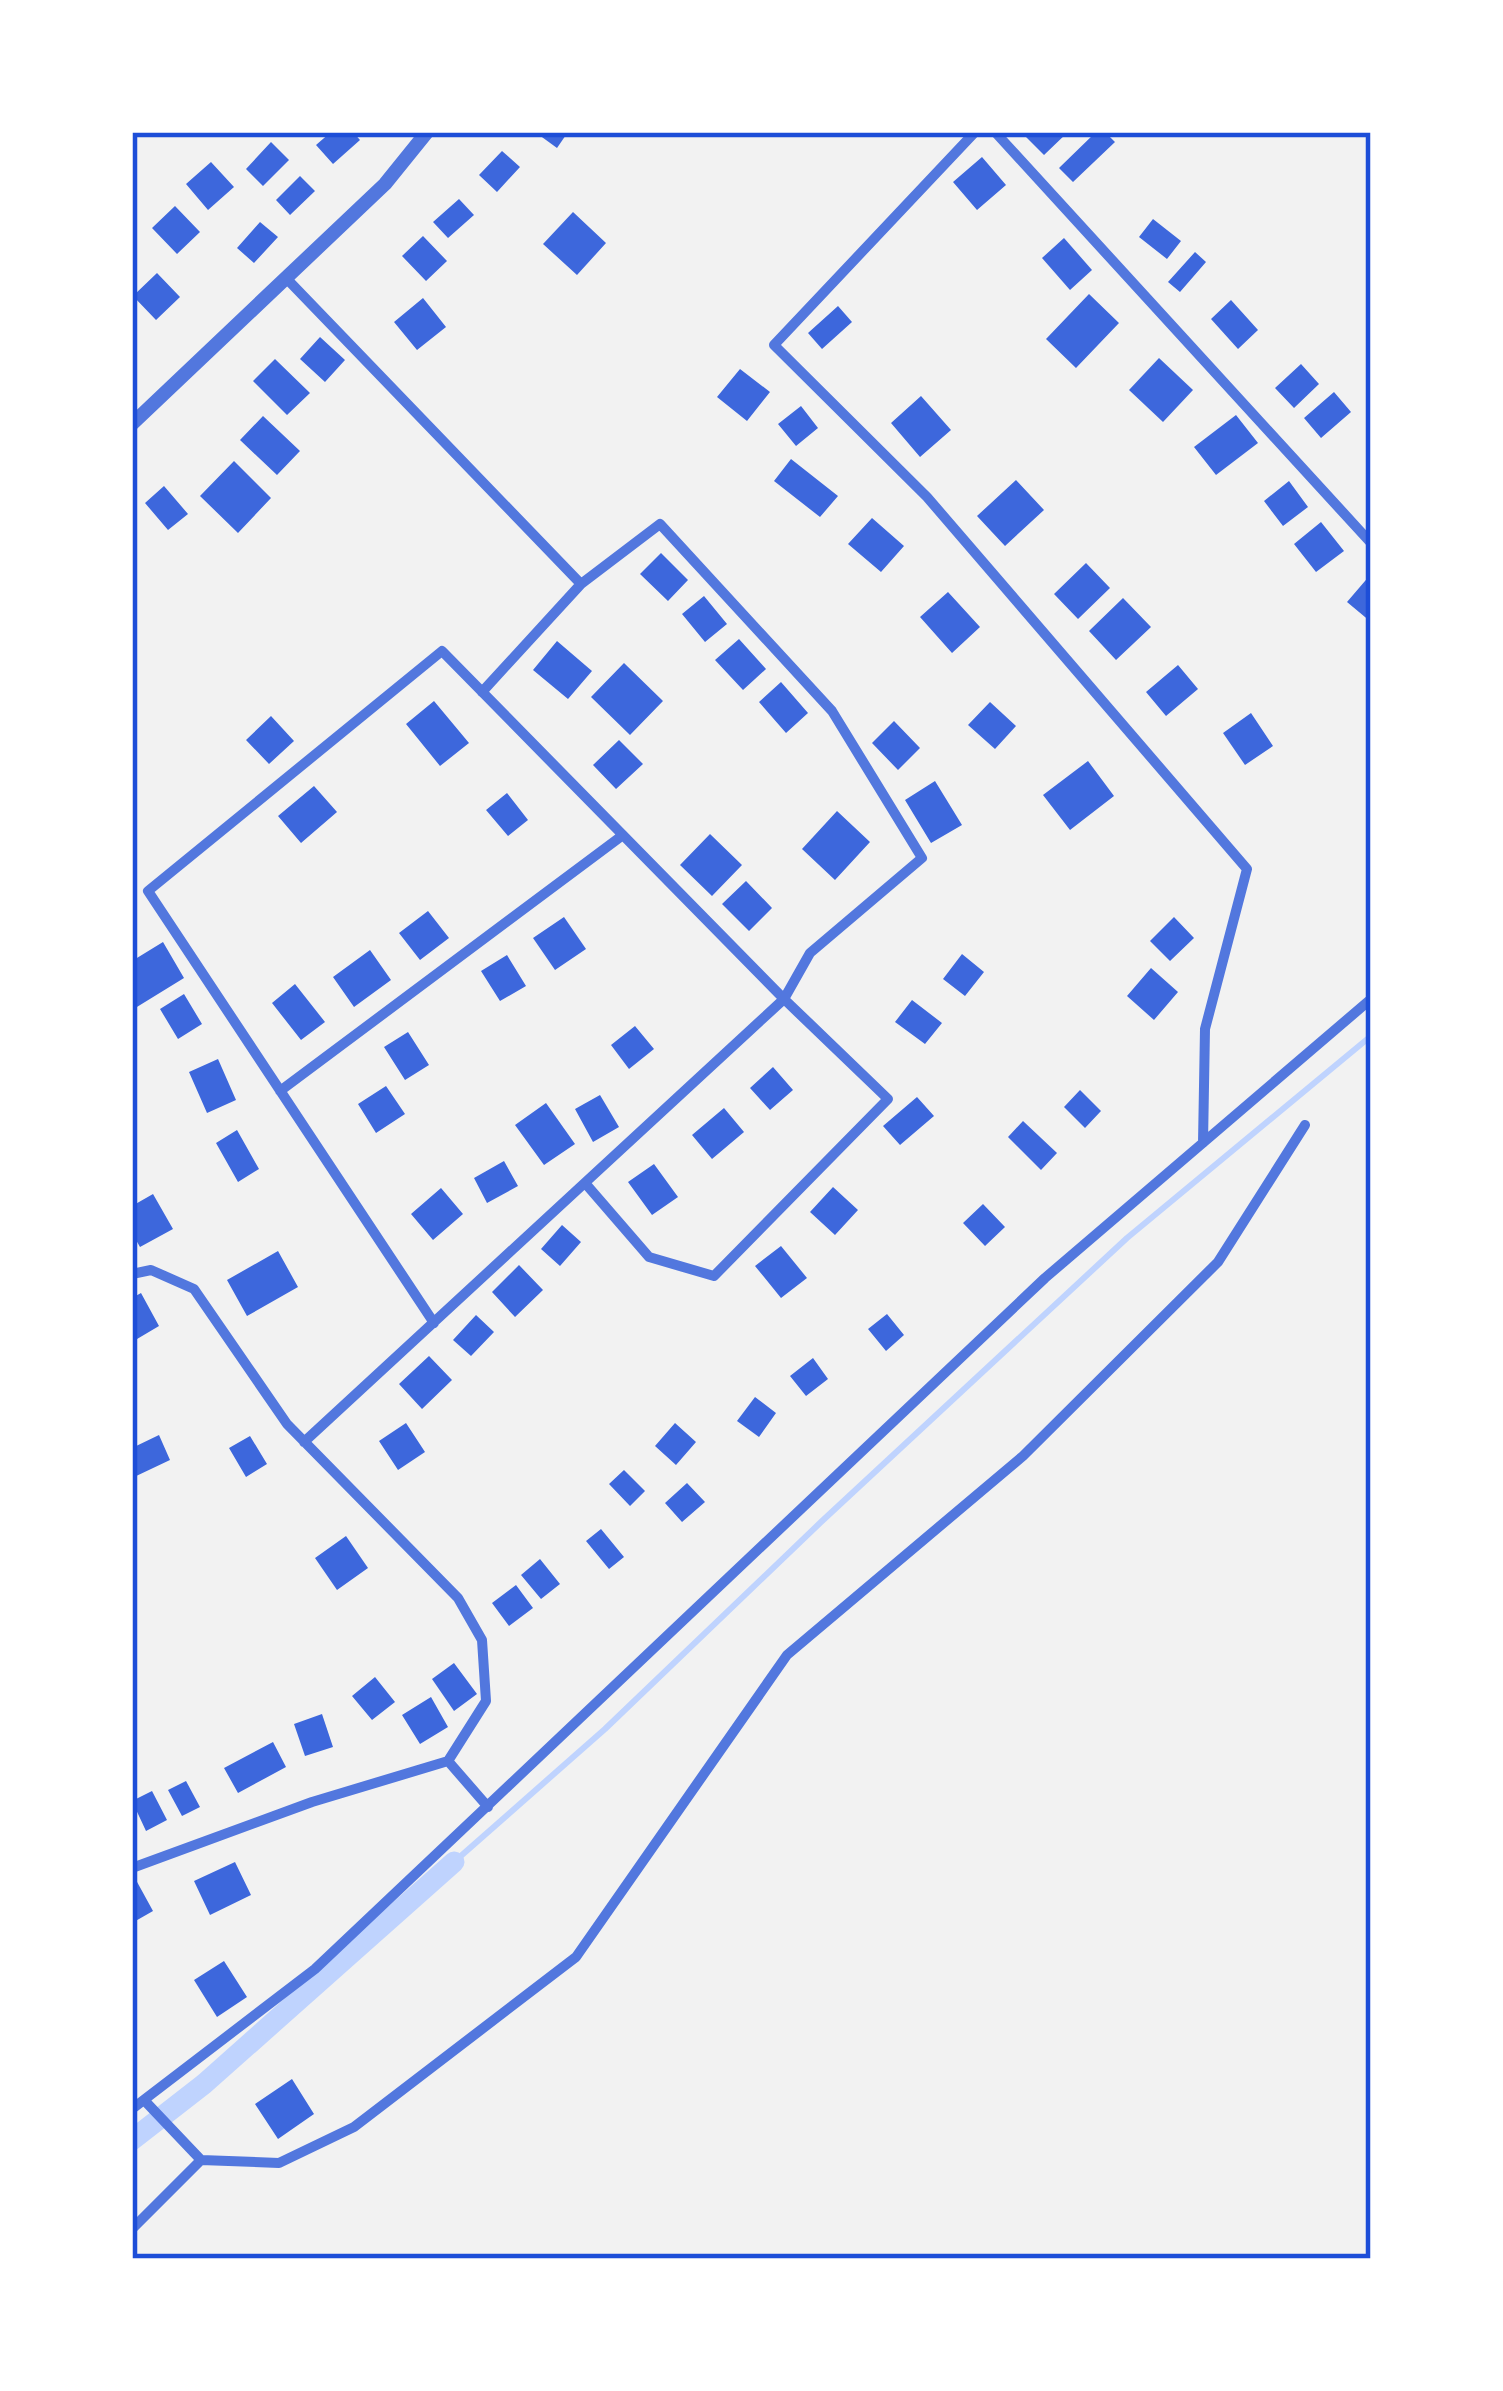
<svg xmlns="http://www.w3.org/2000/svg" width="1503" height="2391" font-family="'DM Sans',sans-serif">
<rect width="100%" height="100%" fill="#f2f2f2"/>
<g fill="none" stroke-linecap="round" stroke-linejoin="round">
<path stroke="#bfd3fe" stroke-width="6" d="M454 1862 605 1729 821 1522 1127 1238 1371 1036"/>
<path stroke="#bfd3fe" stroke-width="21" d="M132 2140 204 2084 454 1862"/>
</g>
<path fill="#3d67dc" d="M331 132H353L360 140 333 164 316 145Z
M535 132H568L557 148Z
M1021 132H1068L1044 155Z
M1096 132H1105L1115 142 1073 182 1059 168Z
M271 142 289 160 263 186 246 169Z
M502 151 520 167 497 192 479 175Z
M982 157 1006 185 977 210 953 182Z
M211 162 234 187 208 210 186 184Z
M300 176 315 191 290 215 276 200Z
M459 199 474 215 448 238 433 222Z
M175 206 200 232 177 254 152 228Z
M573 212 606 243 577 275 543 244Z
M1153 219 1181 241 1167 259 1139 237Z
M260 222 278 237 254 263 237 248Z
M423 236 447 261 426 281 402 256Z
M1064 238 1092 270 1070 290 1042 258Z
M1195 252 1206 262 1180 292 1168 282Z
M157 273 180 297 156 320 133 296Z
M1089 294 1119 323 1076 368 1046 339Z
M423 298 446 327 417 350 394 322Z
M1231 300 1258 330 1238 349 1211 319Z
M838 306 852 322 822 349 808 333Z
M320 337 345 360 325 382 300 359Z
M1159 358 1193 390 1163 422 1129 390Z
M275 359 310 393 287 415 253 381Z
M1301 364 1319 384 1294 408 1275 388Z
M740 369 770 392 747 421 717 397Z
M1334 392 1351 412 1321 438 1304 418Z
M921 396 951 430 920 457 891 423Z
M801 406 818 428 796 446 778 424Z
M1236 415 1258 443 1216 475 1194 447Z
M263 416 300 451 277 475 240 440Z
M791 459 838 496 820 517 774 481Z
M234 461 271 498 238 533 200 496Z
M1016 480 1044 510 1005 546 977 516Z
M1289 481 1308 507 1283 526 1264 501Z
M164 486 188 514 168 530 145 503Z
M872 518 904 546 881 572 848 544Z
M1321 522 1344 551 1316 572 1294 544Z
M661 553 688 580 668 601 640 574Z
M1086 563 1110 588 1078 619 1054 594Z
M1371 574V622L1347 602Z
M948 592 980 627 952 653 920 617Z
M704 596 727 624 705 642 682 614Z
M1123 598 1151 627 1116 660 1089 631Z
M739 639 766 669 743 690 715 660Z
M557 641 592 671 568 699 533 670Z
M624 663 663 701 630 735 591 697Z
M1178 665 1198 689 1166 716 1146 692Z
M781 682 808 713 786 733 759 702Z
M434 701 469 743 440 766 406 724Z
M990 702 1016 726 995 749 968 725Z
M1251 713 1273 746 1245 765 1223 733Z
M271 716 294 741 269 764 246 740Z
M894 721 920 748 898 770 872 743Z
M619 740 643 764 616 789 593 765Z
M1088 761 1114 796 1070 830 1043 795Z
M935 781 962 825 931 843 905 800Z
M314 786 337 812 301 843 278 816Z
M507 793 528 820 508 836 486 810Z
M837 811 870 842 835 880 802 849Z
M710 834 742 865 712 896 680 865Z
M746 881 772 908 749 931 722 904Z
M428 911 449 938 420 960 399 933Z
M564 917 586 949 555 970 533 938Z
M1174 917 1194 938 1170 961 1150 941Z
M163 942 184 978 132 1010V961Z
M370 950 391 980 354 1007 333 977Z
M962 954 984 972 965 996 943 979Z
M507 955 526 986 500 1001 481 971Z
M1151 968 1178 992 1154 1020 1127 996Z
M295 984 325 1022 301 1040 272 1003Z
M184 994 202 1024 178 1039 160 1009Z
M912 1000 942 1023 925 1044 895 1022Z
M635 1026 654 1049 629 1069 611 1045Z
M408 1032 429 1065 405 1080 384 1047Z
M218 1059 236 1100 207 1113 189 1072Z
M773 1067 793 1090 770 1110 750 1088Z
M386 1086 405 1114 376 1133 358 1104Z
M1080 1090 1101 1111 1085 1128 1064 1107Z
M600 1095 619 1127 593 1142 575 1109Z
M917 1097 934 1116 900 1145 883 1126Z
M546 1103 575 1144 544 1165 515 1125Z
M724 1108 744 1132 712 1159 692 1135Z
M1023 1121 1057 1153 1041 1170 1008 1137Z
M237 1130 259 1169 238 1182 216 1143Z
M504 1161 518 1186 487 1203 474 1178Z
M654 1164 678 1197 652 1215 628 1182Z
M833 1187 858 1210 835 1235 810 1212Z
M441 1188 463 1214 433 1240 411 1214Z
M153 1194 173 1229 140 1247 132 1233V1206Z
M983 1204 1005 1227 985 1246 963 1223Z
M562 1225 581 1242 560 1266 541 1249Z
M781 1246 807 1278 781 1298 755 1266Z
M278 1251 298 1287 247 1316 227 1280Z
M519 1265 543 1290 515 1317 492 1292Z
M141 1293 159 1326 132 1342V1298Z
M887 1314 904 1335 886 1351 868 1329Z
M476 1315 494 1332 471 1356 453 1340Z
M429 1356 452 1380 422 1409 399 1384Z
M813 1358 828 1379 806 1396 790 1376Z
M755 1397 776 1413 759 1437 737 1421Z
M406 1423 425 1452 398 1470 379 1441Z
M675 1423 696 1442 676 1465 655 1446Z
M159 1435 170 1460 132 1478V1448Z
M250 1436 267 1464 246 1477 229 1448Z
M624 1470 645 1491 630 1506 609 1484Z
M687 1483 705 1502 682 1522 665 1503Z
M601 1529 624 1557 609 1569 586 1541Z
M346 1536 368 1568 337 1590 315 1558Z
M540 1559 560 1584 541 1599 521 1575Z
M516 1585 533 1608 509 1626 492 1603Z
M454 1663 477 1694 454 1711 432 1679Z
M375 1677 395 1702 372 1720 352 1696Z
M431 1697 448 1727 420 1744 402 1715Z
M322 1714 333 1747 305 1756 294 1724Z
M273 1742 286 1767 238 1793 224 1768Z
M186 1781 200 1807 182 1816 168 1790Z
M152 1791 167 1820 146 1831 132 1801Z
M235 1862 251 1895 210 1915 194 1881Z
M136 1880 153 1911 132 1923V1883Z
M224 1961 247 1997 217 2017 194 1980Z
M292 2079 314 2114 278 2139 255 2104Z"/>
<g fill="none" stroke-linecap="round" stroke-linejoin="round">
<path stroke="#5277de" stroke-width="10" d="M975 132 774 345 927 497 1247 869 1205 1029 1203 1143
M995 132 1371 543
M286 278 581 584 660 524 832 711 922 858 810 953 784 999 304 1442
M482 692 581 584
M280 1091 623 835
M132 1274 151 1270 194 1289 287 1424 458 1598 482 1640 486 1701 448 1761
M434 1323 148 891 442 651 784 999 888 1099 714 1276 649 1257 585 1183
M132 1868 312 1802 448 1761 488 1807
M144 2100 201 2160
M132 2109 315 1969 1045 1278 1371 999
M132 2229 201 2160 279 2163 354 2127 576 1957 787 1655 1023 1456 1218 1262 1305 1125"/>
<path stroke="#5277de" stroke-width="14" d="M132 424 385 184 427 132"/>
</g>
<rect width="1503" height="2391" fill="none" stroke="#ffffff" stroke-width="270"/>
<rect x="135" y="135" width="1233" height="2121" fill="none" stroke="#1d4ed8" stroke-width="4.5"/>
</svg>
